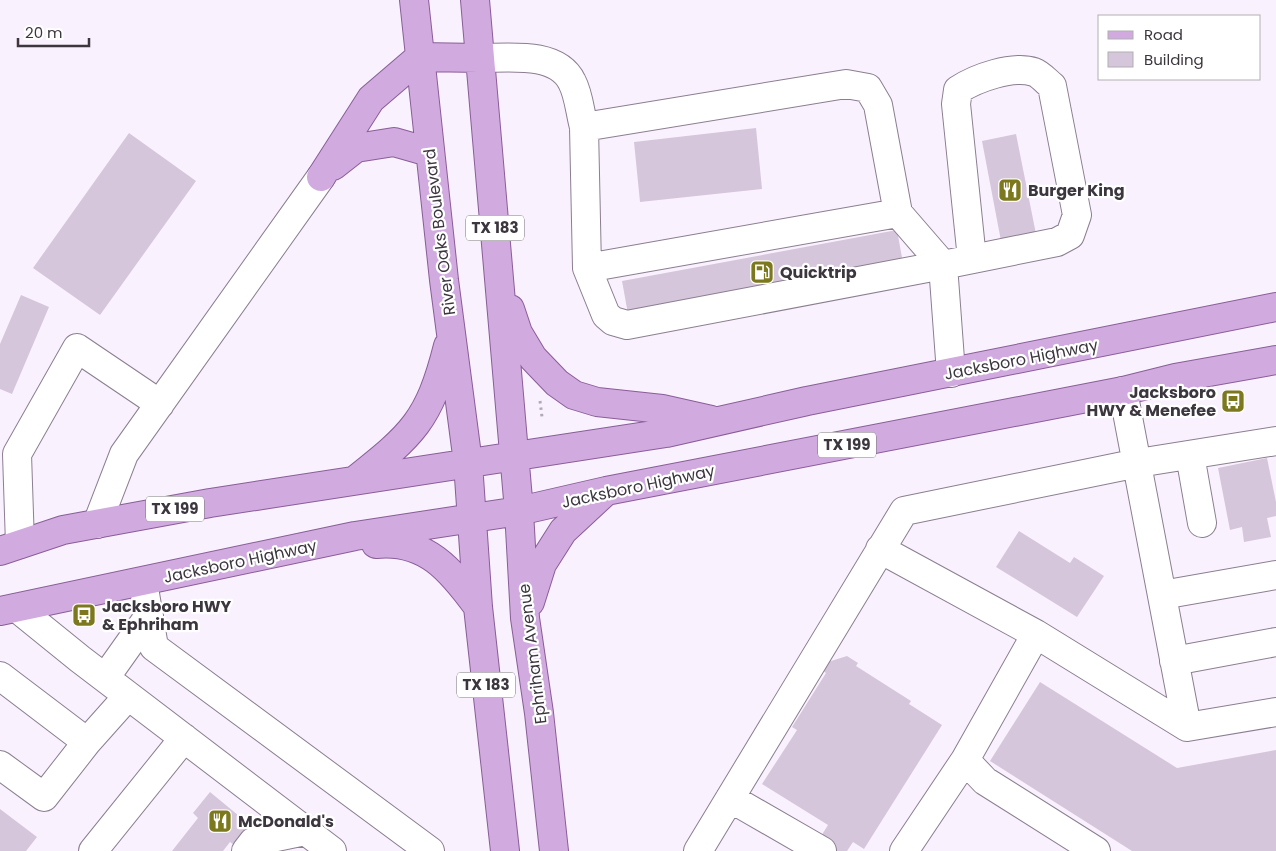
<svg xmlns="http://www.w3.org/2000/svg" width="1276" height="851" font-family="Poppins,sans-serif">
<rect width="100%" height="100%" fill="#faf1fe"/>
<path fill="#d5c6db" d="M756 128 762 189 640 202 634 142Z
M129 133 196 181 100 315 33 268Z
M1016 134 1036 234 1001 241 982 141Z
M897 230 903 263 628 314 622 281Z
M21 295 49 307 12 394 0 389V344Z
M1267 458 1276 502V516L1267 518 1271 537 1244 542 1242 527 1230 530 1218 468Z
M1019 531 1070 563 1074 557 1104 576 1077 617 996 567Z
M847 656 858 663 856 666 911 701 909 704 942 725 864 849 853 842 847 851H833L818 841 828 825 762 784 797 730 792 727 826 673 822 670 828 662Z
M1040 682 1177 768 1276 750V851H1132L990 761Z
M210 792 250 825 234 845 230 842 223 851H172L198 818 193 813Z
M0 809 37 837 26 851H0Z"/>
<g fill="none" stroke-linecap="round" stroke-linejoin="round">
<g stroke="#8b7e90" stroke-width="30">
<path id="minor" d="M480 58C508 58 557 51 572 82 579 95 580 113 584 127
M846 84 868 88 878 105 898 213 943 265 627 325 613 321 606 315 587 268 584 127Z
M587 268 898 213
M951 373 943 265 1057 242 1070 235 1077 215 1052 86C1047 82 1040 74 1034 72 1013 65 976 78 958 90L956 104 972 259
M1123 391 1187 727 1276 712
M1190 455 1202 523
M97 524 124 454 321 177
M20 544 17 454 77 348 160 404
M880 549 1036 634 965 760 985 781 1096 851
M143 582 154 647 430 851
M1162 595 1276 575
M17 608 80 659 332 851
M1036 634 1187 727
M1174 661 1276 642
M0 676 87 742 44 797 0 765
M105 678 149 616
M87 742 128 696
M730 798 822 851
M93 851 184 738
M246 851 253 842 305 831
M698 851 904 511 1138 463 1276 441
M904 851 965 760"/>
</g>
<g stroke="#895d99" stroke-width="30">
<path id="major" d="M414 0 444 280 468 463 478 607 505 851
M475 0 519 511 525 618 539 713 554 851
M333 166 356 148 394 142 429 152
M321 177 371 99 420 57 480 58
M510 309 518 333 533 358 557 383 574 395 597 402 662 409 711 420
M354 481C413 434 429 421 448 346
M376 544C426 539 451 570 478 607
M0 551 63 530 210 503 666 433 807 401 1276 307
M530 602 542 564 563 531 605 492
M0 611 355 536 519 511 606 491 1123 391 1175 378 1276 360"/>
</g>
<path stroke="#b1a9b4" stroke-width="3" stroke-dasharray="2.5 4" stroke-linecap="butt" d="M540 401 542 417"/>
<use href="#minor" stroke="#fff" stroke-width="28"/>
<use href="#major" stroke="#d1aadf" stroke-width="28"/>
</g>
<defs>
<g id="restaurant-square" transform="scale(1.25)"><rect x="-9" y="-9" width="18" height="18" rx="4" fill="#7c781d" stroke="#fff"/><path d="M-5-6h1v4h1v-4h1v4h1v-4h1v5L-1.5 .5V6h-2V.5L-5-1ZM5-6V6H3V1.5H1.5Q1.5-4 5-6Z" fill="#fff"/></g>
<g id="fuel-square" transform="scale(1.25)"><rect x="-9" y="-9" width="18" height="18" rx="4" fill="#7c781d" stroke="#fff"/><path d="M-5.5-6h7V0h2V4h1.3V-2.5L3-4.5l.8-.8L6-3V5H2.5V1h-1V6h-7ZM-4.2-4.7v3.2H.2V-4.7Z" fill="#fff"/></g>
<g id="bus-square" transform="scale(1.25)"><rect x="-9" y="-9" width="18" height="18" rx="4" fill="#7c781d" stroke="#fff"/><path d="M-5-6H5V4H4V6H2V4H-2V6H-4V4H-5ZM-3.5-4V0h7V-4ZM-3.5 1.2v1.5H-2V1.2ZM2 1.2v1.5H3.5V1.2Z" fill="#fff"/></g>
</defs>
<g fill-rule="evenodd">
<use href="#restaurant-square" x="1010" y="190"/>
<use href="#fuel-square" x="762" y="272"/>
<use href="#bus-square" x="1233" y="401"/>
<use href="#bus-square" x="84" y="615"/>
<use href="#restaurant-square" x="220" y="821"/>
</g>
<g text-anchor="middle" stroke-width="4.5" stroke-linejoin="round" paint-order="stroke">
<g fill="#fff" stroke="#767278" stroke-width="1">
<rect x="466" y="215.5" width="58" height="25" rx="4"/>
<rect x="818" y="432.5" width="58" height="25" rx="4"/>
<rect x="146" y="496.5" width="58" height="25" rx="4"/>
<rect x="457" y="672.5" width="58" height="25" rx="4"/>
</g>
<g font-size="15" font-weight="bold" fill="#3c363e">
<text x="495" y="233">TX 183</text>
<text x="847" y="450">TX 199</text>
<text x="175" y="514">TX 199</text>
<text x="486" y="690">TX 183</text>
</g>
<g font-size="16" font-weight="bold" fill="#3c363e" stroke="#fff" text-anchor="start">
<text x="1028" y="196">Burger King</text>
<text x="780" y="278">Quicktrip</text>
<text x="1216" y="398" text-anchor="end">Jacksboro<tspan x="1216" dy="18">HWY &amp; Menefee</tspan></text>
<text x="102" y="612">Jacksboro HWY<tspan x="102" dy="18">&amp; Ephriham</tspan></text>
<text x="238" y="827">McDonald's</text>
</g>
<g font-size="16" fill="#3c363e" stroke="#fff">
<text transform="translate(439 232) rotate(-97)" y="6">River Oaks Boulevard</text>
<text transform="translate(1021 359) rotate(-11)" y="6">Jacksboro Highway</text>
<text transform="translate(638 486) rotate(-12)" y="6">Jacksboro Highway</text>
<text transform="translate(240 561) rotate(-12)" y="6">Jacksboro Highway</text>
<text transform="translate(532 654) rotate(-97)" y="6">Ephriham Avenue</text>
</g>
</g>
<rect x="1098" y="15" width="162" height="65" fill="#ffffff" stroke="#b1afb2"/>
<rect x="1108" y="31" width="25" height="8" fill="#d1aadf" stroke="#b1afb2"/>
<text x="1144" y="40" font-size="15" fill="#3c363e">Road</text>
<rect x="1108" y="52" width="25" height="15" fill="#d5c6db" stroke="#b1afb2"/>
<text x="1144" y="65" font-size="15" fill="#3c363e">Building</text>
<path d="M18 38v8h71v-8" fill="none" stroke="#3c363e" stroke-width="2.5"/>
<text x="25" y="38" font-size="15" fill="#3c363e" stroke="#ffffff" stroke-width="4" paint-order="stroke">20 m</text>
</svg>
